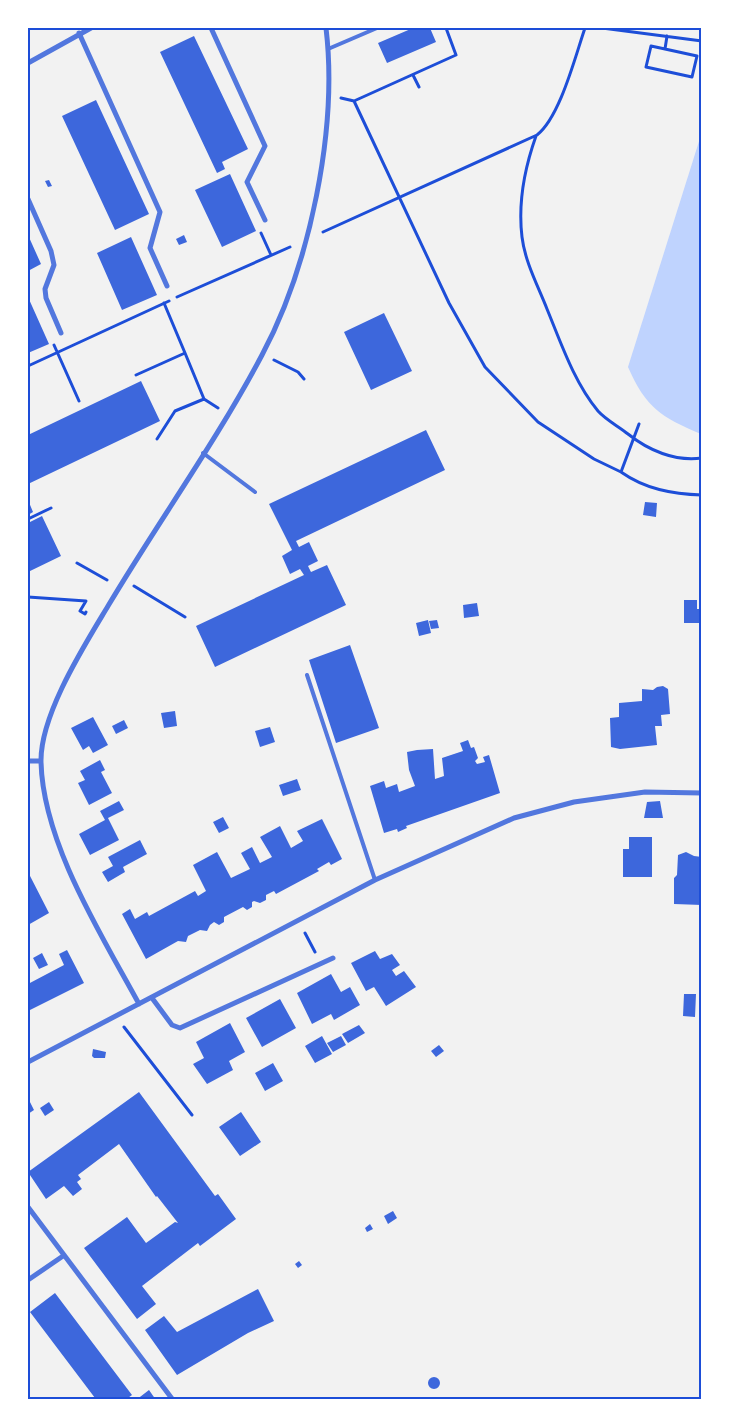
<svg xmlns="http://www.w3.org/2000/svg" width="729" height="1427" font-family="Overpass,sans-serif">
<rect width="100%" height="100%" fill="#f2f2f2"/>
<path fill="#bfd3fe" d="M701 135V434C661 417 646 408 628 367Z"/>
<path fill="#3d67dc" d="M413 28H430L436 42 387 63 378 43Z
M194 36 248 149 222 162 225 169 217 173 160 52Z
M96 100 149 214 115 230 62 116Z
M230 174 256 231 222 247 195 190Z
M49 180 52 186 48 187 45 181Z
M28 235 41 264 28 271Z
M184 235 187 242 179 245 176 239Z
M131 237 157 295 122 310 97 253Z
M28 297 49 344 28 353Z
M384 313 412 371 371 390 344 332Z
M141 381 160 421 28 484V435Z
M426 430 445 470 296 541 299 547 309 542 318 561 308 566 311 572 327 565 346 605 215 667 196 626 304 575 300 569 290 574 282 556 292 550 269 504Z
M28 500 33 512 28 515Z
M645 502 657 503 656 517 643 515Z
M42 516 61 556 28 572V523Z
M684 600H697V609H702V623H684Z
M477 603 479 616 464 618 463 605Z
M428 620 431 633 419 636 416 623Z
M437 620 439 628 431 629 429 621Z
M350 645 379 728 336 743 309 660Z
M663 686 668 689 670 714 661 715 662 726H655L657 745 620 749 611 747 610 718 619 717V703L642 701V689L653 690 657 687Z
M175 711 177 726 164 728 161 713Z
M93 717 108 745 93 753 89 746 83 750 71 728Z
M124 720 128 728 116 734 112 726Z
M270 727 275 742 260 747 255 731Z
M468 740 471 748 474 747 478 758 475 761 477 764 485 762 483 757 489 755 500 793 406 826 407 828 398 832 397 829 384 833 370 786 384 781 386 788 397 784 399 792 415 786 409 770 407 752 417 750 433 749 435 779 444 776 442 758 463 751 460 743Z
M100 760 105 770 101 772 112 793 89 805 78 783 85 780 80 771Z
M297 779 301 790 283 796 279 785Z
M119 801 124 810 108 818 119 840 90 855 79 834 105 820 100 811Z
M660 801 663 818H644L647 802Z
M223 817 229 828 219 833 213 822Z
M322 819 342 859 331 865 329 862 317 869 319 871 276 894 274 891 266 895V900L260 903 254 901 252 902V907L247 910 243 907 224 917V922L219 925 214 922 210 925 207 931 200 930 188 936 186 942 178 941 146 959 122 914 130 909 135 919 147 912 149 916 195 891 198 896 206 891 193 865 217 852 231 878 250 869 241 853 252 847 260 863 272 857 260 837 280 826 291 848 303 841 297 831Z
M629 837H652V877H623V849H629Z
M140 840 147 854 123 867 125 872 108 882 102 872 113 866 108 857Z
M686 852 694 856 702 857V905L674 904V878L677 875 678 855Z
M28 872 49 913 28 925Z
M67 950 84 983 28 1011V984L64 965 59 954Z
M375 951 380 959 392 954 400 965 392 970 396 976 404 971 416 987 386 1006 374 987 366 991 351 963Z
M42 953 48 965 39 969 33 958Z
M331 974 341 992 350 987 360 1005 334 1020 331 1014 312 1024 297 993Z
M684 994H696L695 1017 683 1016Z
M280 999 296 1028 262 1047 246 1018Z
M230 1023 245 1052 229 1061 233 1070 207 1084 193 1064 204 1058 196 1042Z
M359 1025 365 1033 348 1043 342 1034Z
M322 1036 332 1054 315 1063 305 1046Z
M341 1036 346 1045 333 1052 327 1043Z
M439 1045 444 1051 436 1057 431 1051Z
M93 1049 106 1052 105 1058H94L92 1056Z
M273 1063 283 1081 265 1091 255 1073Z
M139 1092 215 1196 218 1194 236 1219 200 1246 198 1243 142 1286 156 1304 137 1319 84 1248 127 1217 146 1243 175 1222 178 1223 157 1196 156 1197 119 1144 78 1175 81 1179 77 1182 82 1189 73 1196 64 1186 46 1199 28 1172Z
M28 1098 34 1110 28 1114Z
M49 1102 54 1110 45 1116 40 1108Z
M241 1112 261 1142 240 1156 219 1127Z
M393 1211 397 1218 388 1224 384 1216Z
M370 1224 373 1229 367 1232 365 1228Z
M299 1261 302 1265 298 1268 295 1264Z
M258 1289 274 1321 248 1333 177 1375 145 1330 164 1316 177 1332Z
M55 1293 132 1395 125 1400H93L95 1398 30 1312Z
M428 1383a6 6 0 1 1 12 0a6 6 0 1 1-12 0Z
M149 1390 156 1400H136Z"/>
<g fill="none" stroke-linecap="round" stroke-linejoin="round">
<path stroke="#1d4ed8" stroke-width="3" d="M602 28 702 41
M665 49 697 56 692 77 646 67 651 46 665 49 667 36
M413 75 419 87
M341 98 354 101 449 303 485 367 538 422 594 459 621 472 639 424
M354 101 456 55 446 28
M536 136C525 167 518 204 522 237 525 262 538 286 547 309 561 343 574 382 598 411 606 420 618 426 628 434 648 450 675 462 702 458
M323 232 537 135C560 117 575 57 585 28
M261 233 271 255
M177 297 290 247
M54 345 79 401
M274 360 298 372 304 379
M28 366 169 301
M136 375 185 353 164 303
M204 399 218 408
M157 439 175 411 204 399 185 353
M621 472C645 489 672 494 702 495
M28 519 51 508
M77 563 107 580
M134 586 185 617
M28 597 86 601 80 611 85 614 86 612
M305 933 315 952
M124 1027 192 1115"/>
<path stroke="#5277de" stroke-width="4" d="M328 49 377 28
M203 453 255 492
M307 675 375 880"/>
<path stroke="#5277de" stroke-width="5" d="M211 28 265 146 247 182 265 220
M79 33 160 212 150 248 167 286
M28 63 91 28
M28 199 51 251 54 265 45 289 46 298 61 333
M28 761H41
M152 998 172 1025 180 1028 333 958
M139 1004C101 934 43 843 41 762 40 715 84 646 108 606 158 522 216 442 262 355 310 265 338 129 326 28
M28 1062 375 880 514 818 574 802 645 792 702 793
M28 1207 173 1400
M28 1280 63 1256"/>
</g>
<rect width="729" height="1427" fill="none" stroke="#ffffff" stroke-width="58"/>
<rect x="29" y="29" width="671" height="1369" fill="none" stroke="#1d4ed8" stroke-width="2"/>
</svg>
